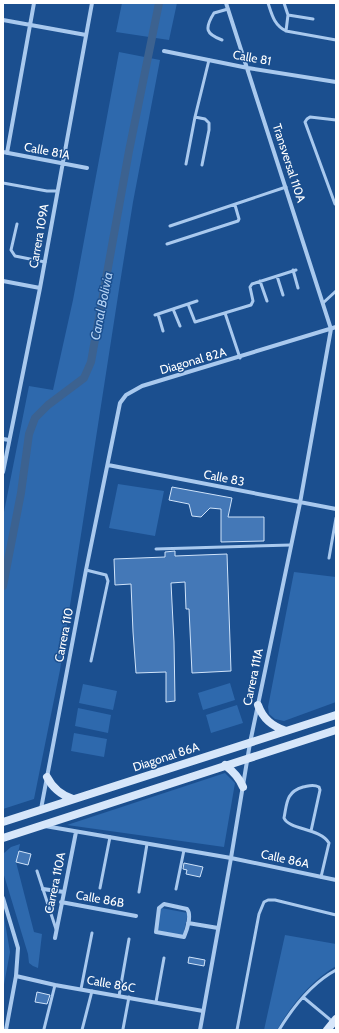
<svg xmlns="http://www.w3.org/2000/svg" width="339" height="1033" font-family="Cabin,sans-serif">
<rect width="100%" height="100%" fill="#1b4f8f"/>
<path fill="#2e69ad" d="M122 3H177L169 40 116 32Z
M119 52 160 60 133 202 120 283 60 670 34 799 3 809V517L29 386 53 390 73 300Z
M118 484 164 491 155 536 109 528Z
M294 572 336 577V702L284 721 275 719 269 714 268 707Z
M230 683 235 700 203 710 198 693Z
M83 684 117 691 113 710 79 703Z
M237 705 243 723 211 733 206 715Z
M78 708 111 715 108 733 75 726Z
M74 733 107 739 104 757 71 751Z
M225 773 235 783 224 847 67 825Z
M20 844 16 862 34 932 42 934 38 968 33 966 29 963 28 954 3 872V854L11 847Z
M161 908 188 913 183 936 156 931Z
M3 911 10 952 3 990Z
M285 935 336 944V966C311 981 291 1005 277 1030H264Z"/>
<g fill="none" stroke-linecap="round" stroke-linejoin="round">
<path stroke="#3c6290" stroke-width="8" d="M3 586 21 493 29 434 35 418 48 405 84 378 91 362 129 151 159 3"/>
</g>
<path fill="#4478b7" stroke="#cfe3fa" d="M172 487 232 498 228 517H264V541L221 542V509L210 508 201 517 192 516 189 504 169 500Z
M175 551V556L227 554 231 671 192 673 189 609H186L185 582 171 583 174 642 175 701 166 702V672L136 673 133 632 131 584 115 585 114 559 165 557V552Z
M19 851 31 854 28 865 16 862Z
M184 863 203 867 200 877 186 874 187 870 183 869Z
M189 957 205 960 204 966 188 963Z
M37 992 50 995 47 1004 35 1002Z"/>
<g fill="none" stroke-linecap="round" stroke-linejoin="round">
<path stroke="#a9c9ee" stroke-width="3" d="M268 3C272 15 274 25 286 31L336 40
M284 3 288 15 313 19
M286 31 288 15
M222 40C206 34 204 29 214 13L228 9
M195 117 205 119 209 123V130L202 165
M186 164 195 117 209 60
M3 183 47 191H57
M335 204 305 122 307 119 310 117 336 120
M17 224 11 250 15 256 45 262
M170 226 286 187
M167 244 238 221 239 219 235 205
M293 270 298 288
M277 276 283 295
M260 281 267 301
M323 303 336 291
M188 304 195 322 251 305 253 301 250 287 252 284 296 270
M173 309 180 326
M225 313 240 358
M158 314 163 331
M155 315 197 301
M156 549 291 545
M329 558 336 518
M86 570 106 575 108 581 91 661
M311 831 320 790 319 787C313 784 309 786 303 787 286 792 287 803 284 818 289 830 320 828 329 843L321 877
M37 871 56 929
M100 888 110 837
M176 889 184 850
M139 892 147 844
M81 989 92 933
M119 996 129 939
M303 997 333 1022
M156 1002 164 958
M44 1029 55 985
M123 1029 129 997
M82 1030 92 991
M237 1030 259 914 264 902 268 900H275L336 915
M279 1030C293 1007 312 983 336 970"/>
<path stroke="#a9c9ee" stroke-width="4" d="M3 20 86 35
M164 51 248 68 336 82
M3 152 87 168
M7 153 34 3
M3 281 40 288
M3 439 9 440
M108 465 336 509
M3 472 40 288 92 3
M41 809 86 570 120 403 126 395 142 386 336 327
M45 826 231 858 336 880
M43 889 64 892
M3 898 18 948 16 976 6 1030
M61 902 136 916
M164 904 187 909C192 915 187 930 184 937L156 932 159 908Z
M188 923 218 928
M55 938 76 832
M16 976 55 985 203 1011
M200 1030 231 858 250 743 300 503 331 329 226 3"/>
<path stroke="#d6e6fa" stroke-width="8" d="M258 705C263 719 272 726 286 731
M225 765C233 771 239 777 243 787
M47 777C53 789 61 795 73 799
M3 822 336 715
M3 838 336 730
M327 1030 336 1019"/>
</g>
<g text-anchor="middle" stroke-width="3" stroke-linejoin="round" paint-order="stroke">
<g font-size="12" fill="#fff" stroke="#1b4f8f">
<text transform="translate(252 58) rotate(10)" y="4">Calle 81</text>
<text transform="translate(47 151) rotate(11)" y="4">Calle 81A</text>
<text transform="translate(289 163) rotate(72)" y="4">Transversal 110A</text>
<text transform="translate(39 236) rotate(-80)" y="4">Carrera 109A</text>
<text transform="translate(193 361) rotate(-16)" y="4">Diagonal 82A</text>
<text transform="translate(224 478) rotate(11)" y="4">Calle 83</text>
<text transform="translate(64 635) rotate(-79)" y="4">Carrera 110</text>
<text transform="translate(253 677) rotate(-78)" y="4">Carrera 111A</text>
<text transform="translate(166 757) rotate(-18)" y="4">Diagonal 86A</text>
<text transform="translate(285 859) rotate(12)" y="4">Calle 86A</text>
<text transform="translate(55 883) rotate(-78)" y="4">Carrera 110A</text>
<text transform="translate(100 899) rotate(10)" y="4">Calle 86B</text>
<text transform="translate(111 984) rotate(10)" y="4">Calle 86C</text>
</g>
<g font-size="13" font-style="italic" fill="#b5d3f5" stroke="#1b4f8f">
<text transform="translate(101 306) rotate(-79)" y="5">Canal Bolivia</text>
</g>
</g>
<rect width="339" height="1033" fill="none" stroke="#ffffff" stroke-width="8"/>
</svg>
